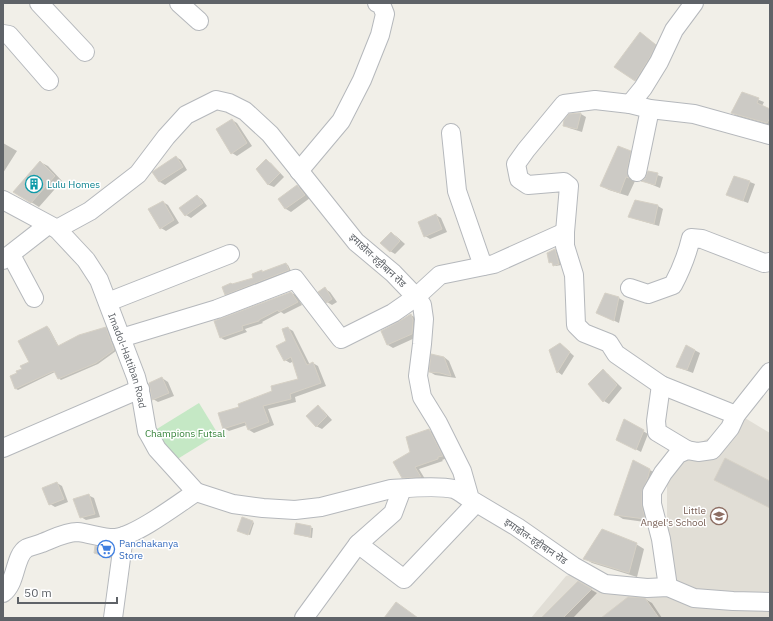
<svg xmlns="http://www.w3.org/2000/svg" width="773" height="621" font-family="'IBM Plex Sans','Noto Sans Devanagari',sans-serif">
<rect width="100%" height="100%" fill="#f1efe8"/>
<path fill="#e1ded6" d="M745 418 770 433V618H531L566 576 585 571 610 581 667 584V461Z"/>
<path fill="#c5e8c5" d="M199 403 218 434 171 463 152 432Z"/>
<path fill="#0003" d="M640 33 663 50 643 85 635 80Z
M742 93 764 102 762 106 770 110V125L737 116 732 113Z
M581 114 586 117 582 132 569 128 564 125 570 115Z
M232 120 237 123 252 146 237 156 232 153Z
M3 143 17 151 3 173Z
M630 151 638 156 634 175 636 181H635L628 196 609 190 601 186Z
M176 157 181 160 187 170 165 185 160 182 154 172Z
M266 160 271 163 284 177 274 187 269 185 257 169Z
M40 162 48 166 62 181 39 207 15 192Z
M649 172 663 177 660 188 643 181 646 179Z
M750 182 755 184 748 203 727 195Z
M297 186 303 189 310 198 291 212 286 209 279 199Z
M197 196 202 199 207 206 191 218 186 215Z
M163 202 168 205 179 223 166 231 161 228Z
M658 206 663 209 659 226 635 219 630 216Z
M436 215 441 218 447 232 430 239 425 236Z
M391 233 396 236 405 244 395 254 390 251Z
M555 250 557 252 561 265 556 266 550 262Z
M286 264 288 265 291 271 228 295 226 294 233 285 255 278 262 272H263Z
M325 289 330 292 337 302 332 305 327 302Z
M291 293 296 295 302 305 284 314 281 312 262 322 263 323 245 329 247 332 225 340 221 338 215 322Z
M619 298 624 301 619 323 602 315Z
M411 315 416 318 417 337 393 348 388 345Z
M47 327 49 328 59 347 106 328 108 329 116 351 98 364 61 380 58 378 55 372 18 390 16 389 11 377 18 374 30 362Z
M288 328 293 331 310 365 313 363 318 366 326 386 295 397 296 402 268 409 274 425 254 433 249 430 247 425 229 431 224 428 240 407 299 380 294 361 290 363 285 360Z
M687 346 700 353 693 373 677 367Z
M565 348 574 356 562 375 558 372 550 350Z
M444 357 449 361 456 378 435 375 430 372Z
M603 371 608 374 622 388 609 404 604 401 589 384Z
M162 378 168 382 174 396 158 402 153 399Z
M318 407 323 410 332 420 322 429 316 426Z
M625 420 648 434 641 452 617 439Z
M429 430 434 433 447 458 442 460 443 461 419 469 425 479 408 480 403 477 411 452Z
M633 462 658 474 652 523 623 519 615 514Z
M57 483 62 486 68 502 55 507 50 504Z
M88 495 94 498 100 517 86 520 81 517Z
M252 521 254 523 250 535 241 532Z
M296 525 313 528 312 538 295 534Z
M636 544 644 549 637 577 592 563 584 558Z
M111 550 117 553 116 560 95 552Z
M578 582 597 593 573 618H542Z
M645 599 652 603 662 618H603Z"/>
<path fill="#cccac5" stroke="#d6d1c6" d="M640 32 656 45 650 57 635 81 614 67Z
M742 92 759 98 757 103 770 109V118L767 123 731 113Z
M579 113H581L577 129 563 126 564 120 569 114Z
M232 119 247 143 231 154 216 129Z
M618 146 631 151 627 170 629 178 626 177 620 193 600 186Z
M176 156 183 167 159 182 152 172Z
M266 159 280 173 268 185 256 169Z
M40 161 55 176 31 203 13 192Z
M648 171 658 173 655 185 641 181 645 179Z
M734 176 750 181 743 201 726 195Z
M297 185 305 195 285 209 278 199Z
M197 195 203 203 185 216 179 208Z
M635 200 658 205 654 224 628 217Z
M163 201 174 220 160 229 148 209Z
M436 214 442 229 424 237 418 222Z
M391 232 400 241 390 252 380 243Z
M555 249 559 264 553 266 552 262 549 263 547 253Z
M286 263 289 270 225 295 222 287 231 283 232 284 253 278 252 274 262 270V272Z
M325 287 332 299 326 303 318 292Z
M291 292 298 302 279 312 278 310 259 320V321L242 326 243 330 220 338 214 321Z
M605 293 619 297 614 321 596 313Z
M411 314 413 320 412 334 387 345 381 331 398 322Z
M47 326 58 346 79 335 106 327 114 350 96 363 58 379 54 371 15 389 10 376 17 373 16 371 22 369 20 366 29 362 18 341Z
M288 327 307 365 313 362 321 383 290 394 291 399 263 406 269 422 248 430 245 422 223 429 218 413 239 407 238 404 272 391 271 386 298 379 291 357 284 361 276 346 286 341 282 329Z
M560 343 570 352 557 373 549 350Z
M686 345 695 350 687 370 676 367Z
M431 354 444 357 451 376 440 373 429 372Z
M603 369 617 385 603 402 588 384Z
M162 377 169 393 152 400 149 383Z
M318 405 327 416 316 427 306 416Z
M624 419 644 430 636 450 616 440Z
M429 429 443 456 438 457V459L415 467 421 477 402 478 393 462 410 452 406 437Z
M725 458 770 481V508L714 480Z
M633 460 650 469 648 477 642 492V506L645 519 614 515Z
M57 482 64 499 49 505 42 488Z
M89 494 95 514 80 518 73 499Z
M242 517 253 521 248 535 237 531Z
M296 523 311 526 310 537 294 534Z
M602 529 637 543 629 573 583 559Z
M95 546 112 549 110 558 94 553Z
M578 581 592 589 563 618H541Z
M628 597 645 598 659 618H601Z
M396 602 418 618H384Z"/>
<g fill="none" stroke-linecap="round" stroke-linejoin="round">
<g stroke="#b5b8bc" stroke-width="20">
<g id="minor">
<path d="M39 3 85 52"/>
<path d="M179 3 199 21"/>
<path d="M3 34 9 35 49 81"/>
<path d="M630 104 643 88 659 62 674 30 694 3"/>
<path d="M451 133 457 191 483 266"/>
<path d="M299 171 341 121 362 80 380 35 385 14 381 4 377 3"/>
<path d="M637 172 650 109"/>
<path d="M3 200 57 229 90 211 138 174 166 137 186 115 216 100 229 103 245 111 270 134 356 242 393 273 416 297 422 305 424 319 422 344 418 376 422 397 438 423 462 471 470 499 517 527 573 566 605 584 647 588 668 587 694 598 733 601 770 602"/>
<path id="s1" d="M57 229 86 260 99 280 136 377 141 396 147 431 151 438 157 449 196 492"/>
<path d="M11 255 34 298"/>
<path d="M3 260 48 225"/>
<path d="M630 288 648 294 673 285C681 270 687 255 691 238L702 239 764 263 770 262"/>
<path d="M108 302 230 254"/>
<path d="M121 338 217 309 295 279 341 339 393 313 416 297 440 275 494 264 565 232"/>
<path d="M661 385 656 421 657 432 687 450"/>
<path d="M736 415 661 385 616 354 609 343 584 333 576 325 574 275 565 246V232L569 186 564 182 528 185 519 179 516 164 526 150 564 104 595 100 630 104 650 109 694 114 770 135"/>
<path d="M3 448 140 389"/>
<path d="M402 489 393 513 358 544 404 579 476 503"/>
<path d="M196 492 233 504 263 508 295 510 321 507 391 489C408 488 438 485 454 489 459 491 465 496 470 499"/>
<path d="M668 587 661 539 652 504V492L663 473 678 454 687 450 698 452 712 450 730 428 736 415 770 372"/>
<path d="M3 593C17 583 14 555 27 548 32 546 37 545 42 543 53 539 65 532 77 532 89 533 105 539 116 538 137 535 178 504 196 492"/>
<path d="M113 618 124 536"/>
<path d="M304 618 358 544"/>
</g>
</g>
<use href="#minor" stroke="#fff" stroke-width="18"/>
</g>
<defs>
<g id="building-ring" transform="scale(0.9)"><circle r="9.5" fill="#fff" stroke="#0f9aa8" stroke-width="1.5"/><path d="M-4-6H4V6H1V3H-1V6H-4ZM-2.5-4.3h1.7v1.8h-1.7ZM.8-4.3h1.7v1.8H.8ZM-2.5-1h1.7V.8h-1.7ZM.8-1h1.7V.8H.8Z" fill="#0f9aa8"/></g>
<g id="school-ring" transform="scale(0.9)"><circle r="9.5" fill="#fff" stroke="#8d6e63" stroke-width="1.5"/><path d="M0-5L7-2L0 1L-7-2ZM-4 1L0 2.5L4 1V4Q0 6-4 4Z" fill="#8d6e63"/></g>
<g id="supermarket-ring" transform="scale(0.9)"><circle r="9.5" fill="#fff" stroke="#3f7fe0" stroke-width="1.5"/><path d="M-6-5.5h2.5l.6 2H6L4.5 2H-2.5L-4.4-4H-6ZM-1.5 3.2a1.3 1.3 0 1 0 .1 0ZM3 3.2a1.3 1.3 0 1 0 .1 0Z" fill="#3f7fe0"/></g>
</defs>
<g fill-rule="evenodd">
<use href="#building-ring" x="34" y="184"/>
<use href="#school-ring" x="719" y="516"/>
<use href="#supermarket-ring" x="106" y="549"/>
</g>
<g text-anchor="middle" stroke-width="3" stroke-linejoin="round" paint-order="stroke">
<g font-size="10" fill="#0d838f" stroke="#fff" text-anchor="start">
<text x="47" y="188">Lulu Homes</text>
</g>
<g font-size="10" fill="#5f6368" stroke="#fff">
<text transform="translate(378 260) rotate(43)" y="4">इमाडोल-हट्टीबान रोड</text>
<text dy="4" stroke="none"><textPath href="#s1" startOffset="152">Imadol-Hattiban Road</textPath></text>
<text transform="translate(536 541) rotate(34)" y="4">इमाडोल-हट्टीबान रोड</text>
</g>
<g font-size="10" fill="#348238" stroke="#fff">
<text x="185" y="437">Champions Futsal</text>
</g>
<g font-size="10" fill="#785e54" stroke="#fff" text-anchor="end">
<text x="706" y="514">Little<tspan x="706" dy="12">Angel's School</tspan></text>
</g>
<g font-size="10" fill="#366cbe" stroke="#fff" text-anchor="start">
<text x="119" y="547">Panchakanya<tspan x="119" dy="12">Store</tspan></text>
</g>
</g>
<rect width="773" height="621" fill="none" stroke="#5f6368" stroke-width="8"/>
<path d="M18 597v6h99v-6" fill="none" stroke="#5f6368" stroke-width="2"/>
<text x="24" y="597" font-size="12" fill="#5f6368" stroke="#ffffff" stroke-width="3" paint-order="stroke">50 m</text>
</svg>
